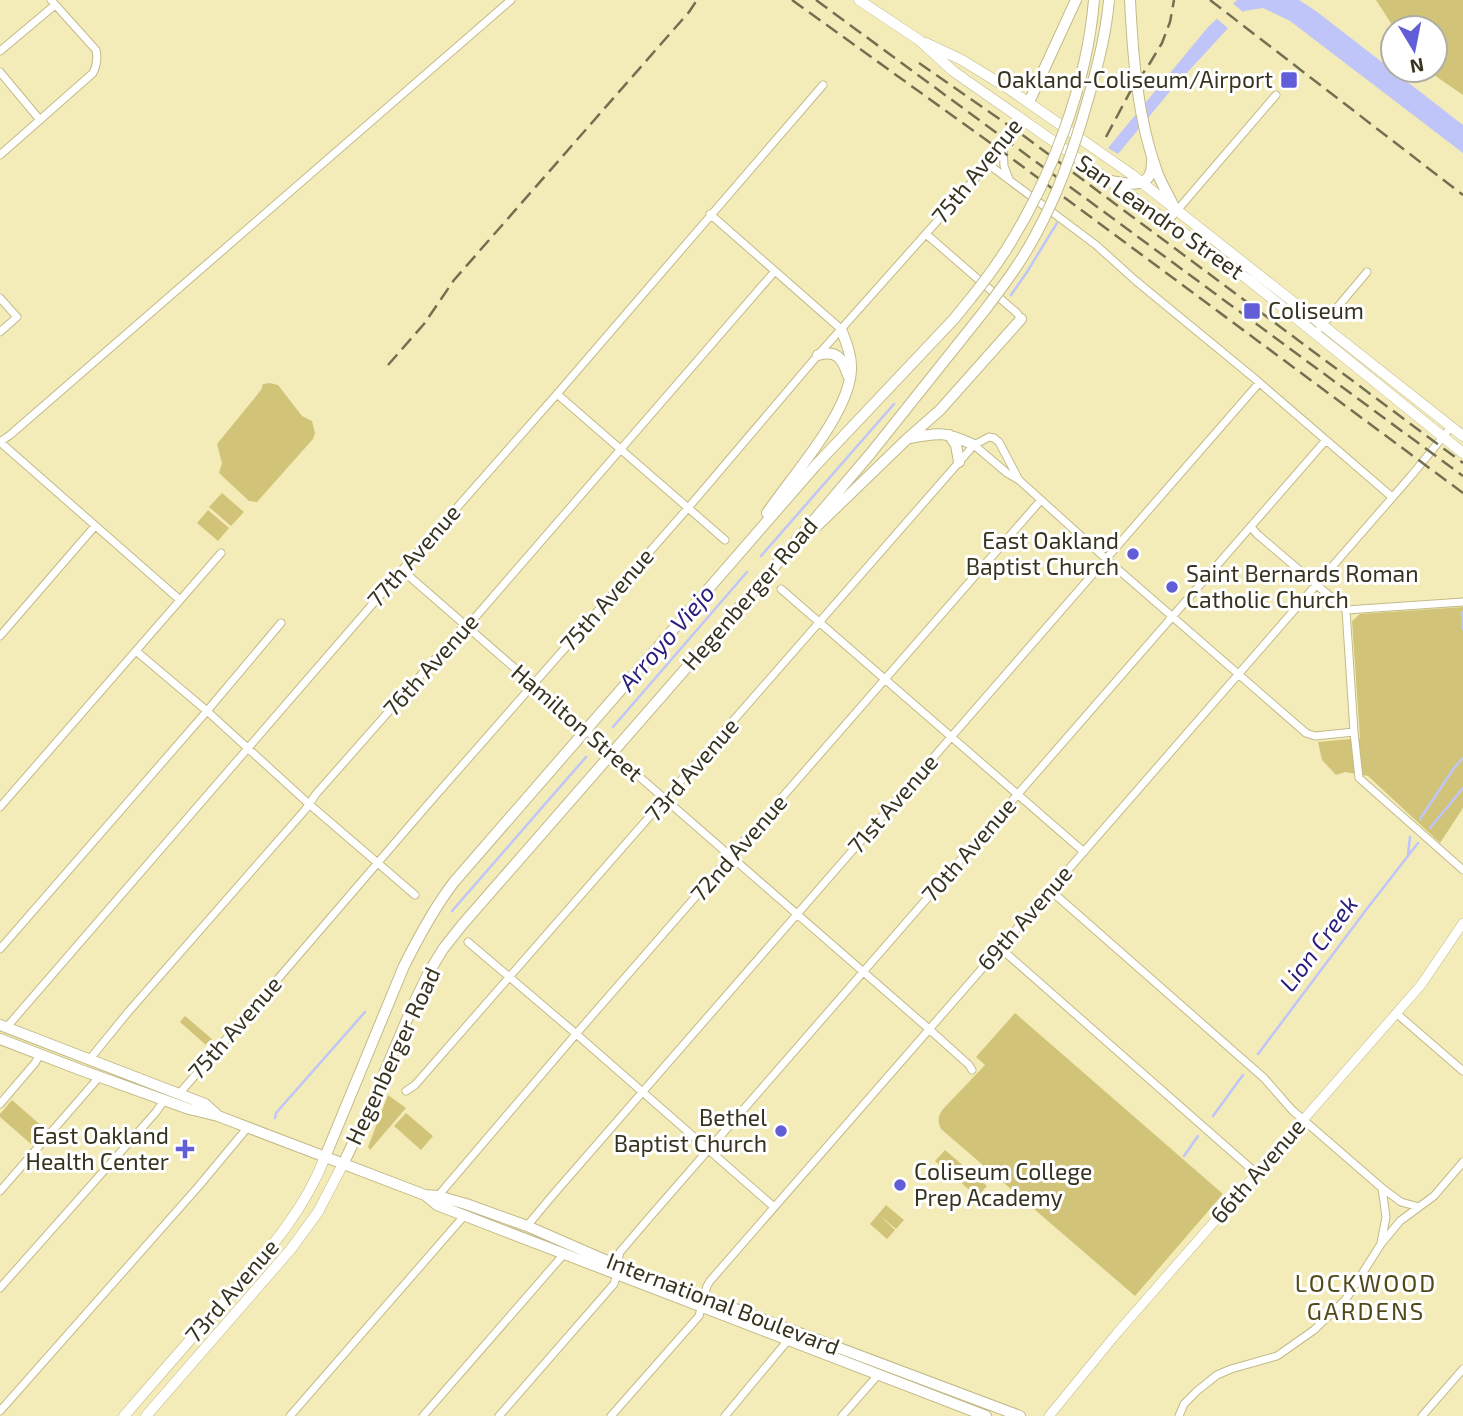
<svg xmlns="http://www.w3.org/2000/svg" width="1463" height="1416" font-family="'Exo 2',sans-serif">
<rect width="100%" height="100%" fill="#f4ecb8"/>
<path fill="#d1c479" d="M1376 0H1463V95L1434 75 1422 80 1413 71V70H1435V28H1394Z
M270 383 278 385 302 416 312 421 315 433 313 439 257 502 249 501 219 473 222 463 217 444 261 390 263 384Z
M222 493 244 512 231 526 209 507Z
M208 510 229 528 218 541 197 523Z
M1463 607V808L1440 843 1368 776 1345 772 1336 775 1322 760 1318 742 1360 738 1352 621 1360 614Z
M1015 1013 1223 1194 1135 1296 941 1129C937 1120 938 1115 944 1108L985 1065 976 1057Z
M185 1016 212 1039 206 1045 180 1022Z
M388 1095 406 1108 370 1150 368 1147Z
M12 1100 44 1128 31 1144 0 1117V1114Z
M406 1113 433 1136 421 1150 394 1126Z
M945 1150 965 1167 955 1178 935 1161Z
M966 1168 987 1186 977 1197 957 1179Z
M886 1205 904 1220 896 1229 879 1215 895 1230 887 1239 870 1224Z"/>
<path fill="#bfc5f8" d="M1237 0H1299L1316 11 1463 125V153L1290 21 1263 8 1244 11 1172 89 1118 154 1108 148 1208 27Z"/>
<path fill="#f4ecb8" d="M1230 1 1244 13 1230 30 1216 18Z"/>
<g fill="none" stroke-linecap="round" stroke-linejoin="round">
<path stroke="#bfc5f8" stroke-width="2.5" d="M1011 295 1027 272 1057 223
M761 556 894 404
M1462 612 1463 629
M613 727 747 572
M1420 819 1454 768 1463 758
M1430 828 1463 788
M1408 855 1410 837
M452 911 586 757
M1258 1054 1366 910 1418 843
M1213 1116 1243 1075
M275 1118 276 1113 365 1012
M1184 1156 1198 1136"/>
<g stroke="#c2ba88" stroke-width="9">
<path id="minor" d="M0 51 55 5
M0 72 40 120
M1003 146 1004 166 1009 179
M0 155 93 73C97 65 98 59 96 50L51 0
M988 164 1096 245 1136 281 1254 378 1392 497
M710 214 841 329
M1168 221 1276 95
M926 234 1017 313 1021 319
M0 298 17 317 0 332
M1320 328 1367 272
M557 394 725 540
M0 442 10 435 511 0
M0 442 180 600
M974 445 1007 473 1019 480 1113 565 1306 733 1315 736 1354 732
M1252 528 1257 534 1346 610 1354 732 1359 778 1463 870
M402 570 929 1029 969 1065 972 1070
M781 589 1084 852
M1346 610 1463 602
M0 636 95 526
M136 651 207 711 309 804 415 895
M0 807 221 553
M1050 890 1264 1078 1292 1110 1382 1188 1401 1202 1419 1207
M468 942 574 1032 774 1207
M999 947 1256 1173
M0 949 207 711 281 623
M1396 1013 1463 1071
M6 1028 402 570 557 394 823 85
M89 1060 129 1011 305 810 316 794 465 625 472 621 775 271
M406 1091 415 1085 974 445 989 437 994 438 999 442 1019 480
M179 1094 430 802 688 508 818 355 988 164 1018 127 1022 118
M0 1104 35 1063 40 1054
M0 1191 100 1076
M438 1196 576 1034 1041 500
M527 1226 552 1196 1259 383
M1381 1243 1386 1217 1382 1188
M617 1264 620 1252 649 1218 1326 440
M0 1288 156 1112 165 1099
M0 1411 198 1187 248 1127
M290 1416 464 1216
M423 1416 564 1254
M499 1416 614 1284 617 1274
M611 1416 699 1316 707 1286 710 1281 1411 476 1451 427
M725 1416 789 1339
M842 1416 878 1375
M1179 1416 1184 1404 1197 1391 1217 1375 1231 1369 1277 1356 1314 1330 1346 1299 1381 1244 1400 1221 1434 1196 1463 1162
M1422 1416 1463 1369"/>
</g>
<g stroke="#c2ba88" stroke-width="10">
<path id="tertiary" d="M1049 1416 1117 1333 1421 985 1463 923"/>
</g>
<g stroke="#c2ba88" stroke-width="11">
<path id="secondary" d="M859 0 919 40 953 71 1163 218 1249 280 1463 453
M926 43 962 60 1009 89 1131 174 1463 436
M124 1416C156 1379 188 1342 220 1306 260 1260 303 1215 325 1157
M146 1416 291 1249 318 1212 343 1164"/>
</g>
<g stroke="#c2ba88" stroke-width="12">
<path id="primary" d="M1130 0C1133 58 1137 116 1157 172 1162 185 1170 198 1176 211
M1029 102 1076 0
M1111 181C1131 185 1153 189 1152 161
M818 355C837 350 842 358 848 375
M949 435 956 445 959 462
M910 438C940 432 946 432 974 445
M767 513C792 476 849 414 851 370 852 356 846 342 841 329
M817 526 907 439 940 410 1021 319
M0 1025 205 1104 216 1114
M0 1039 78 1069 189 1109 218 1116 425 1195 438 1196 466 1204 527 1226 605 1260 1020 1416
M325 1157 404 966C419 936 434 908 454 882L816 465 954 319 971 298
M343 1164 363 1123 414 1003 428 974 443 949 462 925 763 580 871 453 985 310
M425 1195 437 1205 986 1416"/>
</g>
<use href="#minor" stroke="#fff" stroke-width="7"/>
<use href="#tertiary" stroke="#fff" stroke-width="9"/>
<use href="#secondary" stroke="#fff" stroke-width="10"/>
<use href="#primary" stroke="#fff" stroke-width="10"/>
<path stroke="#746f50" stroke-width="2.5" stroke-dasharray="14 7" stroke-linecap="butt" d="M792 0 1003 152 1463 493
M816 0 1463 476
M1210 0 1463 195
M919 63 1024 136 1463 463
M1106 137 1130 92 1150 63 1162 43 1170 22 1174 0
M388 365 424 324 454 280 689 12 697 0"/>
<g stroke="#c2ba88" stroke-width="12" stroke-linecap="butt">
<path id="primary-bridge" d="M971 298C983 283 995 267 1006 250 1051 179 1087 85 1094 0
M985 310C1003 286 1022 261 1036 234 1059 192 1075 146 1088 99 1098 66 1106 35 1109 0"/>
</g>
<use href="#primary-bridge" stroke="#fff" stroke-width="10"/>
</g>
<g fill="#615ed7" stroke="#fff" stroke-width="2.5">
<rect x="1280" y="71" width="18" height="18" rx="3.5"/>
<rect x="1243" y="302" width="18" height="18" rx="3.5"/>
<circle cx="1133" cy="554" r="7"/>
<circle cx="1172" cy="587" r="7"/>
<circle cx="781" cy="1131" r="7"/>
<path d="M181.5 1138.5h7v7h7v7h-7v7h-7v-7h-7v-7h7z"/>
<circle cx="900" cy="1185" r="7"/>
</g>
<g text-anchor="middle" stroke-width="6" stroke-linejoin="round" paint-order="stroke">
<g font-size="23" fill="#36331e" stroke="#fff" text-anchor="end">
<text x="1273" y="88">Oakland-Coliseum/Airport</text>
<text x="1268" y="319" text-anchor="start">Coliseum</text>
<text x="1119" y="549">East Oakland<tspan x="1119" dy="26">Baptist Church</tspan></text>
<text x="1186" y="582" text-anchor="start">Saint Bernards Roman<tspan x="1186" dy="26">Catholic Church</tspan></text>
<text x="767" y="1126">Bethel<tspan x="767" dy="26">Baptist Church</tspan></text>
<text x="169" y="1144">East Oakland<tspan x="169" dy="26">Health Center</tspan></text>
<text x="914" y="1180" text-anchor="start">Coliseum College<tspan x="914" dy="26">Prep Academy</tspan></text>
</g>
<g font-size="23" fill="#36331e" stroke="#fff">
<text transform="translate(977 171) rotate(-51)" y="8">75th Avenue</text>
<text transform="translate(1160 217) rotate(35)" y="8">San Leandro Street</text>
<text transform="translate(414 556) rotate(-49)" y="8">77th Avenue</text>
<text transform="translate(750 594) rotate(-49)" y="8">Hegenberger Road</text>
<text transform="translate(607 600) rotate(-49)" y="8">75th Avenue</text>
<text transform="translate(431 665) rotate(-48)" y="8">76th Avenue</text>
<text transform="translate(577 723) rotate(41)" y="8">Hamilton Street</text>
<text transform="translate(692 770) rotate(-49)" y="8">73rd Avenue</text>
<text transform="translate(893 804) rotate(-49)" y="8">71st Avenue</text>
<text transform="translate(739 848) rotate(-49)" y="8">72nd Avenue</text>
<text transform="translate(969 850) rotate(-49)" y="8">70th Avenue</text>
<text transform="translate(1025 918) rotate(-49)" y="8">69th Avenue</text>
<text transform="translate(235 1028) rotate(-49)" y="8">75th Avenue</text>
<text transform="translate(393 1056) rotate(-65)" y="8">Hegenberger Road</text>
<text transform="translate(1258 1171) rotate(-49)" y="8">66th Avenue</text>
<text transform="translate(232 1291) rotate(-49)" y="8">73rd Avenue</text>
<text transform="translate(723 1304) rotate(21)" y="8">International Boulevard</text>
</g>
<g font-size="24" font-style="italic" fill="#291c7a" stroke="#fff">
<text transform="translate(667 638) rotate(-49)" y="8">Arroyo Viejo</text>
<text transform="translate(1319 944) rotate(-53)" y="8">Lion Creek</text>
</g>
<g font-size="24" letter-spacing="2" fill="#514919" stroke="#fff">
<text x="1366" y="1292">LOCKWOOD<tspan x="1366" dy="28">GARDENS</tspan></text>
</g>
</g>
<g transform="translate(1414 49) rotate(170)"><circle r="33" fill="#ffffff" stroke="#afada5" stroke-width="2"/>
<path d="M0-5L12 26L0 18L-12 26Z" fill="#615ed7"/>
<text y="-10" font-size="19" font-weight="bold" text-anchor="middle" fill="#36331e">N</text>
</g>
</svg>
